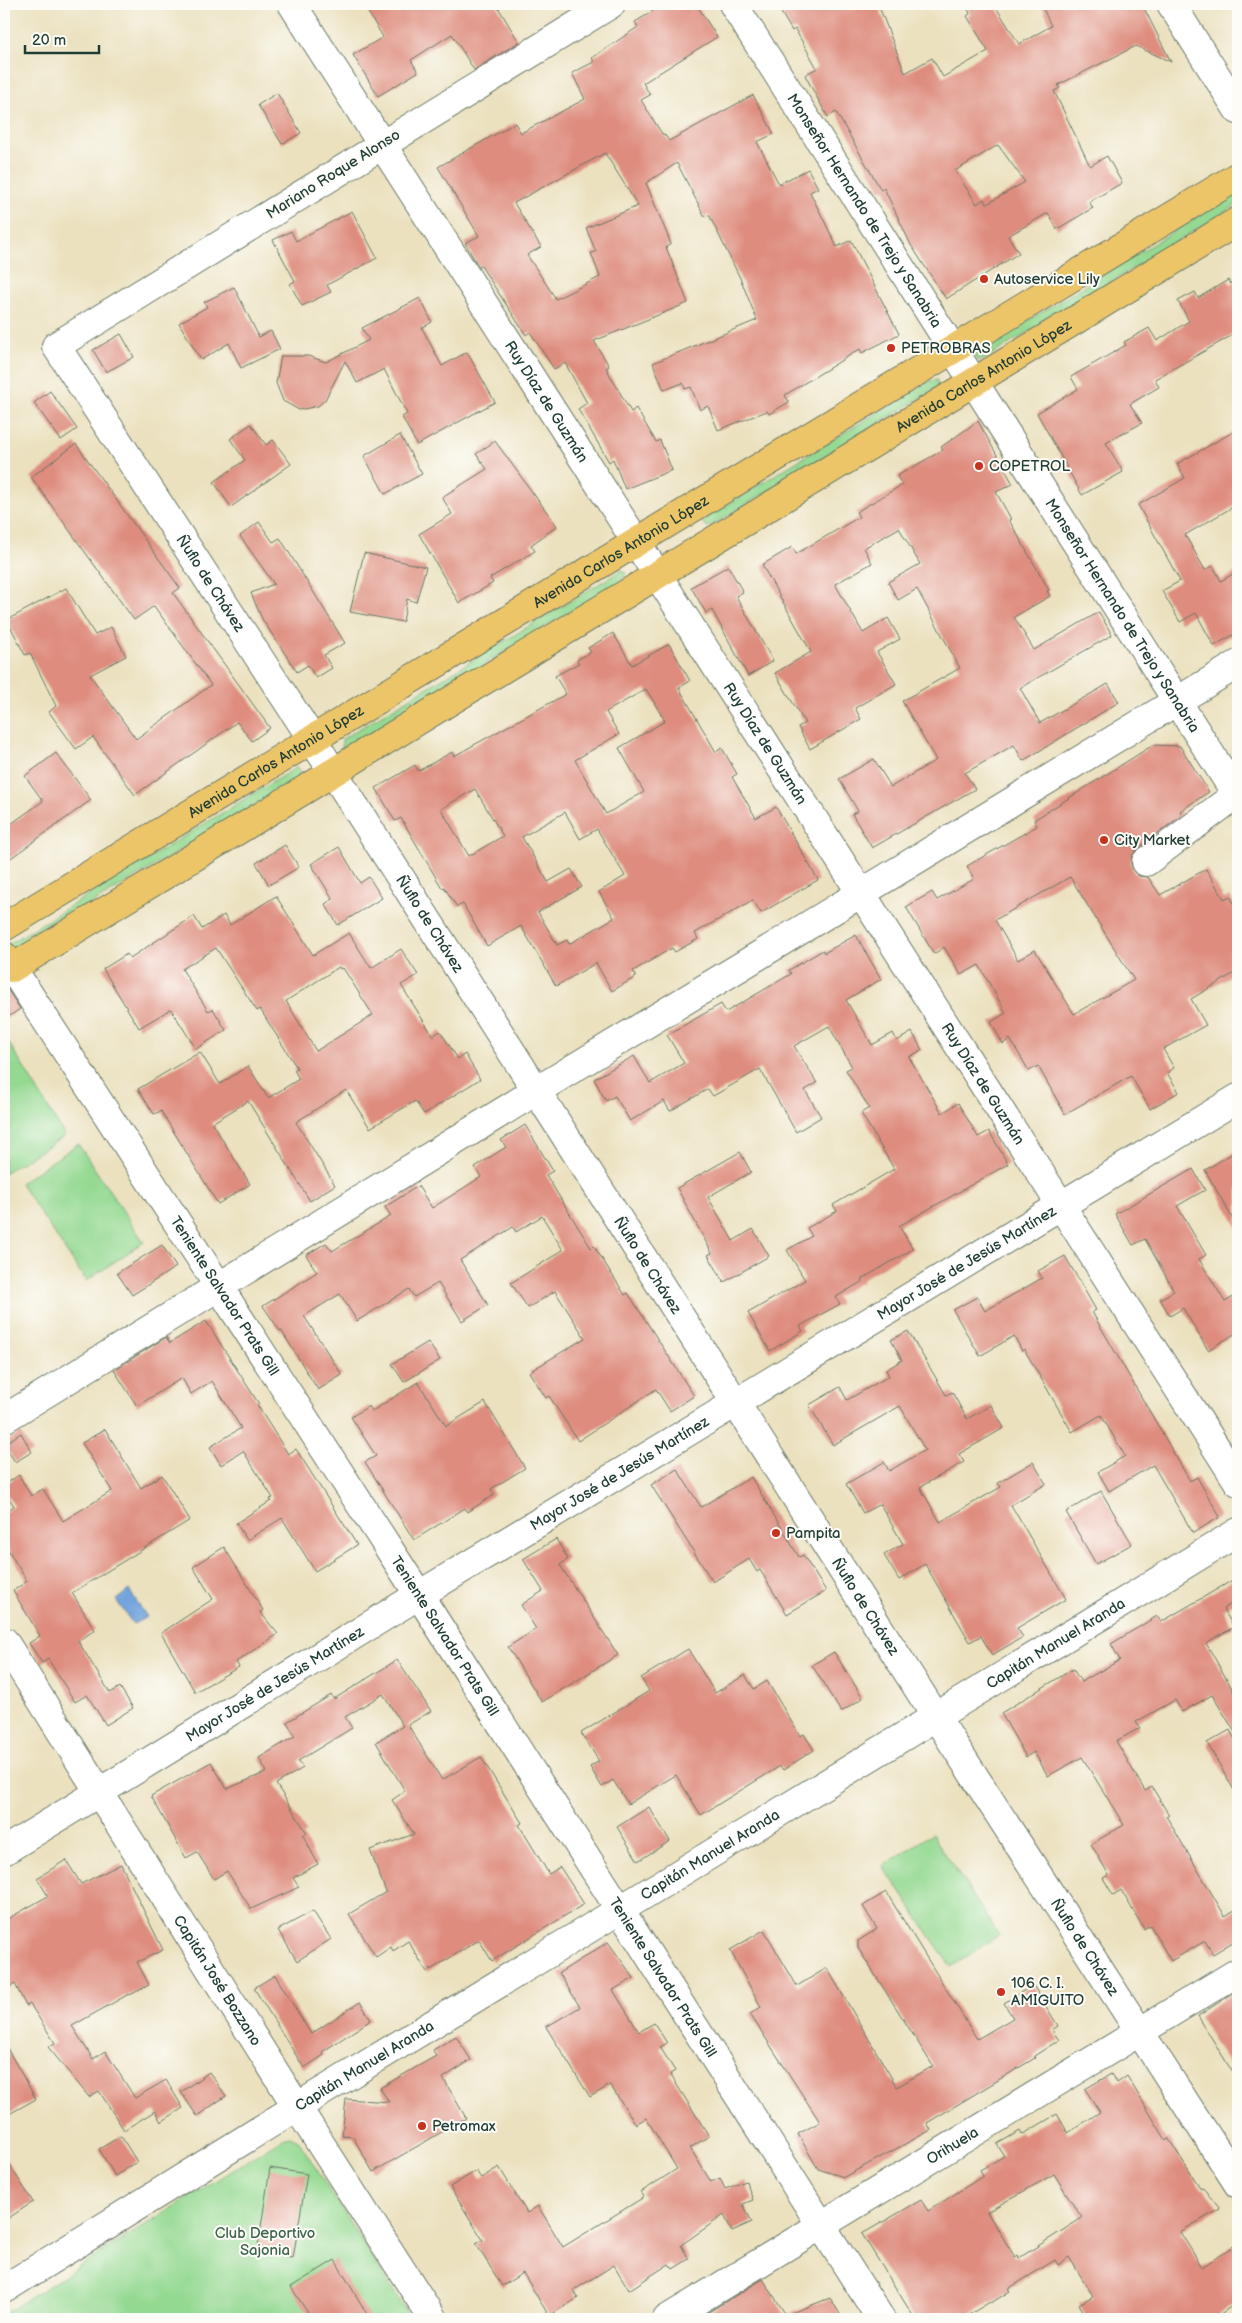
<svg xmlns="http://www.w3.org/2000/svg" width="1242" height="2323" font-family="'Balsamiq Sans',sans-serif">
<rect width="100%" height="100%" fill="#fdfcf7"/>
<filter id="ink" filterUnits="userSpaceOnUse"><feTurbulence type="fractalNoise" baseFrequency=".02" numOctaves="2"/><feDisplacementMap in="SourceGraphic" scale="10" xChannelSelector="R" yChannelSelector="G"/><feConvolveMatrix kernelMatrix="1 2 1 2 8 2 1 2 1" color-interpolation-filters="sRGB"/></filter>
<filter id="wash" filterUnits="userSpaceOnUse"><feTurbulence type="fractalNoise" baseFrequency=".0096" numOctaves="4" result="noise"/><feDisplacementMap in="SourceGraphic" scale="20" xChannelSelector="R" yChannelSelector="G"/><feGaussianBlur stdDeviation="1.12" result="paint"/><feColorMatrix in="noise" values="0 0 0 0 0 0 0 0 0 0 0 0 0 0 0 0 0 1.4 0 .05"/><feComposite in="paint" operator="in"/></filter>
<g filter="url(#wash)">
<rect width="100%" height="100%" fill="#ebe1bf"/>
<path fill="#94d992" stroke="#5a8b63" d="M1238 192V204L983 360 979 361 974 357 978 351Z
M937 380 938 386 935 389 711 526 707 527 702 523 706 517 929 381Z
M622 570 626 573 623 579 348 748 342 747V739Z
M297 767 301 771 299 778 14 951 7 945Z
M4 1035 65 1136 4 1173Z
M78 1144 144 1242 86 1281 20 1183Z
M932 1834 999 1935 951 1967 883 1866Z
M290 2136 298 2140 411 2319H4V2314L285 2137Z"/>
<path fill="#73a4dd" stroke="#497088" d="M129 1590 147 1617 133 1624 116 1600Z"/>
<g id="blocks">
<path fill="#de8c7e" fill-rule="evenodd" d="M363 4H496L519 42 474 70 452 34 411 60 418 72 378 96 353 55 383 37Z
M665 4H696L717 37 643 83 650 95 641 100 662 134H664L669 141 753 95 774 134 757 142 779 184 808 169 818 188 810 192 837 247 851 240 899 334 862 353 860 349 785 395 789 402 769 414 767 411 718 430 708 406 700 410 691 387 685 389 683 383 664 390 653 363 757 320 741 280 709 215 705 217 677 163 646 183 671 244 666 247 688 303 594 341 609 366 606 368 631 412 636 408 656 442 660 440 672 470 625 489 613 459 609 462 578 409 587 403 565 363 554 369 530 332 526 335 481 266 479 267 474 259 465 243 479 236 438 167 515 123 521 133 585 99 572 73 594 62 592 58 638 27 635 22ZM605 153 638 206 586 228 596 252 591 253 600 277 556 299 527 255 541 247 514 203Z
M776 4H878L905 73 932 58 943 77 988 51 967 16 970 14 966 4H994L1019 44 1051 26 1041 4H1142L1171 62 1136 46 1058 85 1060 88 1054 91 1090 166 1107 156 1122 183 1089 202 1093 208 1057 229 1048 213 1008 236 1019 253 946 299 911 245 884 188 881 190 836 112 828 117 815 94 805 75 817 68 795 29 792 31ZM998 145 1025 182 987 204 984 199 977 204 955 171Z
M277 93 301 133 282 144 258 105Z
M352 211 377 258 327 285 331 292 302 306 290 284 295 281 273 240 291 231 296 241Z
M1228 280 1231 284 1238 280V332L1155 379 1159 387 1130 404 1142 423 1106 443 1123 472 1082 495 1037 413 1078 389 1071 377 1126 345 1124 342 1149 328 1157 341 1189 321 1178 301 1195 292 1198 298Z
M234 287 259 337 271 331 280 349 241 368 229 343 201 360 179 323 207 307 204 302Z
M420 298 432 322 422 328 442 366 467 352 495 402 417 445 402 417 407 414 384 369 357 383 345 361 325 400 318 406 299 410 283 401 276 383 281 356H308L326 362 369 340 362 328Z
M121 334 134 357 106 372 93 350Z
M50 391 77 429 61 440 34 403Z
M978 421 1013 484 996 492 1011 519 1009 520 1049 590 1047 591 1050 596 1014 617 1034 650 1099 612 1112 635 1020 688 1040 723 1108 684 1119 702 1023 761 1014 745 965 773 975 789 872 848 852 814 858 811 839 779 874 759 891 787 936 760 902 701 960 668 917 589 898 600 888 582 920 564 899 528 864 548 872 563 835 584 863 633 888 618 900 639 877 652 896 684 855 708 861 719 810 749 798 727 805 723 775 673 811 652 762 565 792 547 796 554 859 517 856 512 902 485 897 476 943 450 941 447Z
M251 424 266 445 273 440 291 464 231 507 214 482 245 460 230 439Z
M1238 429V504L1185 535 1205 570 1213 566 1221 581 1238 571V632L1214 646 1196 613 1180 622 1162 591 1180 581 1138 505 1185 478 1177 464Z
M400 435 422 474 385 494 364 456Z
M495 441 557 526 531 545 535 551 490 578 493 583 459 603 419 534 452 514 442 497 487 469 476 454Z
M76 444 180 588 173 593 270 728 252 741 237 722 135 795 93 737 76 749 49 712 56 706 30 653 25 655 7 620 66 588 95 635 111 627 126 656 90 675 136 739 211 685 154 606 134 620 31 477Z
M259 522 273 542 280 538 345 643 324 655 332 668 316 678 308 665 297 672 262 619 251 593 274 584 240 536Z
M364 553 426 567 416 602 407 599 403 622 350 612Z
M728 566 743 592 736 596 773 661 748 676 712 610 706 613 691 587Z
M613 633 632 665 669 644 690 681 679 688 716 752 722 748 737 774 732 777 756 818 776 807 818 880 761 913 753 900 695 933 698 939 675 952 672 948 633 971 636 977 612 991 596 963 556 986 521 926 487 946 463 904 457 907 444 887 442 888 401 818 395 821 376 788 415 765 418 771 452 752 454 756 566 694 555 676 579 663 577 660 591 652 588 648ZM646 689 665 721 619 748 644 792 606 814 575 760 619 734 606 712ZM475 789 503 836 469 856 441 809ZM565 812 580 839 597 829 625 876 599 892 614 918 569 944 567 940 557 945 538 912 582 887 571 869 548 882 522 837Z
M1153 745 1180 746 1209 792 1180 811 1182 815 1137 849 1132 856 1131 864 1134 872 1139 876 1148 877 1160 895 1206 869 1224 899 1230 896 1238 911V971L1191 999 1206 1025 1163 1049 1174 1068 1167 1073 1179 1092 1150 1109 1131 1076 1065 1114 1038 1066 1029 1071 1010 1039 1003 1044 991 1022 1006 1013 979 965 961 975 944 947 934 954 906 907 932 892 937 900 974 879 967 866 1037 826 1034 820ZM1070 877 1134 980 1074 1014 1035 950 1018 960 995 920Z
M56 753 91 800 4 863V829L43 801 25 776Z
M285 845 299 867 269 885 256 863Z
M339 847 360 883 369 877 382 898 338 925 325 904 333 899 311 864Z
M276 896 313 955 349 933 371 968 401 949 418 975 401 985 433 1036 440 1031 458 1059 465 1054 480 1079 424 1114 415 1101 370 1128 346 1090 296 1122 335 1185 310 1201 248 1101 212 1123 250 1184 218 1204 161 1111 154 1114 138 1089 200 1052 220 1084 248 1066 268 1098 299 1079 294 1070 297 1068 260 1009 257 1011 216 948 182 969 208 1011 213 1009 226 1030 196 1049 171 1009 139 1028 103 969 127 954 130 958 194 916 202 929 224 915 230 925ZM339 967 340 969 343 968 373 1015 316 1051 286 1001Z
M856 935 881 979 846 1000 872 1045 893 1033 897 1041 912 1032 922 1050 909 1057 942 1113 958 1103 978 1137 989 1131 1008 1164 899 1226 913 1249 862 1279 863 1281 836 1297 840 1304 800 1326 803 1331 770 1351 748 1313 805 1280 787 1250 812 1236 807 1228 837 1211 833 1205 894 1169 861 1113 869 1108 846 1070 852 1067 829 1026 794 1046 817 1083 805 1090 821 1117 796 1132 760 1069 713 1096 708 1089 670 1111 664 1101 630 1121 615 1096 606 1101 594 1079 634 1056 650 1083 684 1063 667 1035 721 1004 726 1012 791 974 789 970 823 950 824 953Z
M4 984 20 1009 4 1020Z
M525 1125 553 1171 546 1175 591 1248 594 1246 625 1295 628 1293 694 1396 670 1411 656 1389 578 1441 549 1396 546 1398 529 1372 585 1338 555 1291 528 1308 511 1283 563 1250 542 1216 516 1232 513 1227 460 1260 488 1305 462 1321 438 1283 414 1297 409 1289 357 1321 340 1294 304 1316 342 1375 318 1390 281 1330 280 1331 263 1306 317 1272 306 1255 326 1243 332 1251 391 1216 385 1207 418 1186 432 1208 481 1177 475 1167 506 1147 501 1140Z
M1238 1150V1228L1205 1170Z
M740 1152 751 1172 708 1197 733 1241 753 1229 769 1256 724 1282 708 1255 712 1253 677 1188Z
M1193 1169 1205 1190 1177 1206 1206 1255 1199 1259 1225 1302 1238 1294V1332L1208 1350 1183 1308 1170 1316 1160 1299 1174 1291 1145 1239 1133 1245 1115 1214Z
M162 1245 176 1267 132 1295 117 1273Z
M1065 1256 1096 1310 1092 1312 1190 1481 1197 1477 1220 1517 1193 1533 1153 1465 1109 1491 1098 1472 1125 1456 1101 1415 1072 1432 1024 1349 1022 1351 1014 1336 980 1356 953 1310 977 1297 985 1311 1042 1278 1038 1271Z
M206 1321 259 1404 257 1405 288 1454 296 1449 357 1545 315 1571 282 1518 247 1540 236 1523 271 1501 270 1499 273 1498 243 1451 221 1465 210 1447 241 1428 212 1381 191 1394 182 1378 137 1406 114 1370 166 1337 170 1343Z
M908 1331 946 1395 952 1392 967 1419 991 1405 1004 1428 959 1454 964 1462 920 1487 940 1522 1001 1487 998 1483 1033 1462 1046 1484 1011 1505 1066 1599 1017 1628 1023 1637 992 1655 981 1636 970 1642 925 1564 899 1580 884 1555 903 1544 880 1504 863 1513 846 1484 884 1462 889 1471 925 1450 900 1406 833 1445 809 1405 840 1387 847 1400 889 1376 886 1370 902 1360 891 1340Z
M428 1342 440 1360 404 1382 392 1364Z
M418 1382 446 1426 485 1402 525 1468 491 1489 494 1495 467 1512 465 1508 414 1540 365 1462 376 1456 351 1417 369 1406 372 1411Z
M105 1429 141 1488 162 1475 190 1520 72 1593 95 1630 78 1641 110 1693 120 1687 133 1708 106 1725 87 1695 75 1702 48 1659 42 1663 29 1643 40 1636 13 1591 27 1581 4 1543V1513L14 1506 4 1490V1485L19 1475 31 1496 43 1489 63 1521 112 1491 82 1443Z
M21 1433 32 1452 15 1462 4 1444Z
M677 1469 701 1507 751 1477 799 1557 803 1555 826 1591 787 1614 760 1570 757 1572 749 1559 713 1582 651 1485Z
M1101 1491 1132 1544 1096 1564 1066 1512Z
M556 1539 568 1559 560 1565 618 1655 542 1702 508 1647 536 1629 521 1605 543 1591 523 1559Z
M224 1547 263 1610 260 1612 278 1634 236 1662 239 1667 195 1692 161 1633 213 1599 193 1567Z
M1238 1577V1600L1223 1609 1234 1627 1206 1643 1238 1699V1737L1212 1695 1182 1712 1175 1700 1136 1722 1140 1728 1116 1741 1145 1791 1152 1787 1169 1815 1166 1816 1225 1916 1238 1908V1939L1213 1954 1205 1941 1171 1961 1150 1925 1144 1929 1121 1890 1113 1895 1103 1878 1109 1875 1091 1844 1124 1825 1082 1757 1048 1776 1034 1752 1026 1757 1001 1713 1073 1669 1081 1682 1120 1660 1111 1644 1157 1616 1161 1622Z
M688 1649 715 1693 745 1675 754 1689 767 1681 800 1736 804 1734 814 1750 783 1770 780 1766 701 1815 676 1775 628 1804 613 1780 602 1787 590 1767 599 1761 581 1733 649 1691 641 1678Z
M834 1652 863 1698 841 1712 812 1665Z
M397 1660 431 1711 408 1725 442 1780 481 1757 522 1823 519 1825 549 1874 560 1867 584 1904 492 1961 479 1940 427 1972 408 1941 393 1951 391 1947 376 1957 349 1914 386 1892 370 1850 414 1834 392 1800 405 1791 376 1742 403 1726 383 1694 345 1717 352 1728 298 1761 303 1768 276 1784 307 1833 303 1835 318 1864 293 1878 299 1887 251 1909 227 1871 214 1879 197 1852 186 1858 151 1796 211 1762 227 1789 267 1772 259 1758 295 1736 287 1722 331 1695 334 1699Z
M1230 1730 1238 1745V1797L1207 1743Z
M649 1807 670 1841 638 1861 617 1827Z
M66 1860 81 1884 121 1864 163 1950 137 1962 149 1985 130 1995 129 1994 72 2026 93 2059 105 2051 135 2098 166 2080 183 2108 161 2122 155 2111 124 2130 99 2091 89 2097 48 2047 55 2043 30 2004 26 2006 15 1984 4 1990V1921L48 1896 37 1878Z
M886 1892 977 2039 1013 2018 1004 2003 1033 1985 1058 2026 1052 2030 1059 2040 1034 2056 1035 2058 927 2123 931 2130 844 2177 818 2169 798 2134 820 2122 750 2014 761 2007 730 1950 764 1930 797 1986 827 1968 897 2087 933 2066 858 1948V1941L877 1929 863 1906Z
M313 1911 331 1939 297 1961 278 1930Z
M608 1942 634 1978 613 1990 639 2032 654 2023 667 2043 660 2047 675 2071 670 2074 709 2136 690 2148 711 2182 720 2178 725 2189 746 2181 753 2200 743 2204 752 2222 732 2231 724 2215 681 2245 689 2259 673 2269 669 2264 629 2290 614 2265 574 2290 578 2298 549 2316 523 2273 502 2286 476 2244 483 2240 450 2187 476 2171 481 2178 499 2167 527 2213 538 2206 563 2247 644 2197 641 2192 677 2169 646 2118 636 2124 610 2085 590 2097 546 2027 580 2007 559 1973Z
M275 1975 311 2034 360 2002 371 2020 322 2052 324 2055 304 2068 254 1988Z
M1238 1990V2081L1198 2016Z
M456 2036 471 2060 443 2078 466 2118 373 2172 353 2137 342 2136 346 2099 389 2102 380 2088 436 2056 433 2050Z
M4 2043 36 2099 4 2117Z
M209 2072 226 2096 197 2116 181 2092Z
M1111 2074 1117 2083 1127 2076 1166 2140 1168 2138 1201 2189 1203 2188 1220 2209 1180 2232 1202 2267 1238 2243V2302L1213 2319H1088L1079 2304 1093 2296 1069 2257 1058 2265 1055 2260 1008 2289 1010 2291 991 2303 990 2302 962 2319H915L862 2234 921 2200 928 2211 983 2176 980 2170 1004 2156 997 2144 1020 2131 1022 2135 1057 2114 1068 2133 1100 2112 1085 2089ZM1054 2174 1082 2218 1019 2258 1018 2255 1015 2257 987 2212Z
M121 2136 137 2162 115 2176 99 2149Z
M4 2156 33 2202 4 2221Z
M270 2168 307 2174 293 2258 257 2253Z
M335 2260 370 2319H312L291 2287Z
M763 2279 786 2315 830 2298 843 2319H697Z"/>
</g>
</g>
<g filter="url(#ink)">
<use href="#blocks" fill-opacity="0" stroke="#667665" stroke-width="1"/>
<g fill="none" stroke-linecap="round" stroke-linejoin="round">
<g stroke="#667665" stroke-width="30">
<g id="minor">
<path id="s1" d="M292 4 1238 1482"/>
<path id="s2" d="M611 4 56 346 312 739 936 1717 1238 2184"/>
<path id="s3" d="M733 4 1238 797"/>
<path d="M1171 4 1238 110"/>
<path d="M1146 862 1237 794"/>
<path id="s4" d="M12 968 419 1595 881 2319"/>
<path d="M4 1419 536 1091 1238 664"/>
<path id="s5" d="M4 1641 297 2107 433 2319"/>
<path id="s6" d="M4 1851 419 1595 1238 1098"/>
<path id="s7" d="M4 2289 297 2107 1238 1532"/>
<path id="s8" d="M667 2319 1238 1972"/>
</g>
</g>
<g stroke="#667665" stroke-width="30">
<g id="major">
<path id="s9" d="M4 927 1238 176"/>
<path id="s10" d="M4 956 12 968 1238 221"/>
</g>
</g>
<use href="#minor" stroke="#fff" stroke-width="28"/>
<use href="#major" stroke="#edc569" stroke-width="28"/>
</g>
</g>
<g fill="#c8321e" stroke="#fdfcf7" stroke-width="2">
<circle cx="984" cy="279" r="5"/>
<circle cx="891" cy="348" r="5"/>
<circle cx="979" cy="466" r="5"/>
<circle cx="1104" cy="840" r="5"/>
<circle cx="776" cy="1533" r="5"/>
<circle cx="1001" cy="1992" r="5"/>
<circle cx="422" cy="2126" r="5"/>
</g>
<g text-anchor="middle" stroke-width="4" stroke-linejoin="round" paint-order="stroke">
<g font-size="15" fill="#1f3d34" stroke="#fdfcf7">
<text transform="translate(333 174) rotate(-32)" y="5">Mariano Roque Alonso</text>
<text dy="5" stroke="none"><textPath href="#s3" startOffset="245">Monseñor Hernando de Trejo y Sanabria</textPath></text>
<text dy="5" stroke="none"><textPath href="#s10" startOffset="1152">Avenida Carlos Antonio López</textPath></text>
<text dy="5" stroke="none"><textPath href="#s1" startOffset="472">Ruy Díaz de Guzmán</textPath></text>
<text dy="5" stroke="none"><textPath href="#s9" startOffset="722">Avenida Carlos Antonio López</textPath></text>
<text dy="5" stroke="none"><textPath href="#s2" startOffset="935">Ñuflo de Chávez</textPath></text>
<text dy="5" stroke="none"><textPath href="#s3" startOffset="725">Monseñor Hernando de Trejo y Sanabria</textPath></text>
<text dy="5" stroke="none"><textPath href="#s1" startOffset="878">Ruy Díaz de Guzmán</textPath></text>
<text dy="5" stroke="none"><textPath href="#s9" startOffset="318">Avenida Carlos Antonio López</textPath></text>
<text dy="5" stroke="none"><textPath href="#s2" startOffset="1340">Ñuflo de Chávez</textPath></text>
<text dy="5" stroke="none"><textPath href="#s1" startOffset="1282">Ruy Díaz de Guzmán</textPath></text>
<text dy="5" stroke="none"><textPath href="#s6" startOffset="1128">Mayor José de Jesús Martínez</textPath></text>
<text dy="5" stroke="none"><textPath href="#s2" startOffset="1745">Ñuflo de Chávez</textPath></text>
<text dy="5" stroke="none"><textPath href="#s4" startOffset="391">Teniente Salvador Prats Gill</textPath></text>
<text dy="5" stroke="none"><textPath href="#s6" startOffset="722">Mayor José de Jesús Martínez</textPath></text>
<text dy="5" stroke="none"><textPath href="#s2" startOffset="2150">Ñuflo de Chávez</textPath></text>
<text dy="5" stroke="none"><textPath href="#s4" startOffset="796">Teniente Salvador Prats Gill</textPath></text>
<text dy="5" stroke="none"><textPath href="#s7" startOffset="1234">Capitán Manuel Aranda</textPath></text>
<text dy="5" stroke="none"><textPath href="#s6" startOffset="318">Mayor José de Jesús Martínez</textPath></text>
<text dy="5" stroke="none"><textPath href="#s7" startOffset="829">Capitán Manuel Aranda</textPath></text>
<text dy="5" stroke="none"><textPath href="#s2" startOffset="2555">Ñuflo de Chávez</textPath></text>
<text dy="5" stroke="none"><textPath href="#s4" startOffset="1201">Teniente Salvador Prats Gill</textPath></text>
<text dy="5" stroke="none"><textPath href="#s5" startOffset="401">Capitán José Bozzano</textPath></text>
<text dy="5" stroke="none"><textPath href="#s7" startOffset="424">Capitán Manuel Aranda</textPath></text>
<text dy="5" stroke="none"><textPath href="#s8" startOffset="334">Orihuela</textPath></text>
</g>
<g font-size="15" fill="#1f3d34" stroke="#fdfcf7" text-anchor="start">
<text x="994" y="284">Autoservice Lily</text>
<text x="901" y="353">PETROBRAS</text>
<text x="989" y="471">COPETROL</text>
<text x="1114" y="845">City Market</text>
<text x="786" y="1538">Pampita</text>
<text x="1011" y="1988">106 C. I.<tspan x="1011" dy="17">AMIGUITO</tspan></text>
<text x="432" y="2131">Petromax</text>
</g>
<g font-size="15" fill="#3c644c" stroke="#fdfcf7">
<text x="265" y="2238">Club Deportivo<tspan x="265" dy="17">Sajonia</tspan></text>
</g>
</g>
<rect width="1242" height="2323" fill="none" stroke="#fdfcf7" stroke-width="20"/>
<path d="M25 45v8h74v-8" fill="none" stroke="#1f3d34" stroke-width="2.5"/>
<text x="32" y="45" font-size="15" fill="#1f3d34" stroke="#fdfcf7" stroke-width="4" paint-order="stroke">20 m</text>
</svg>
